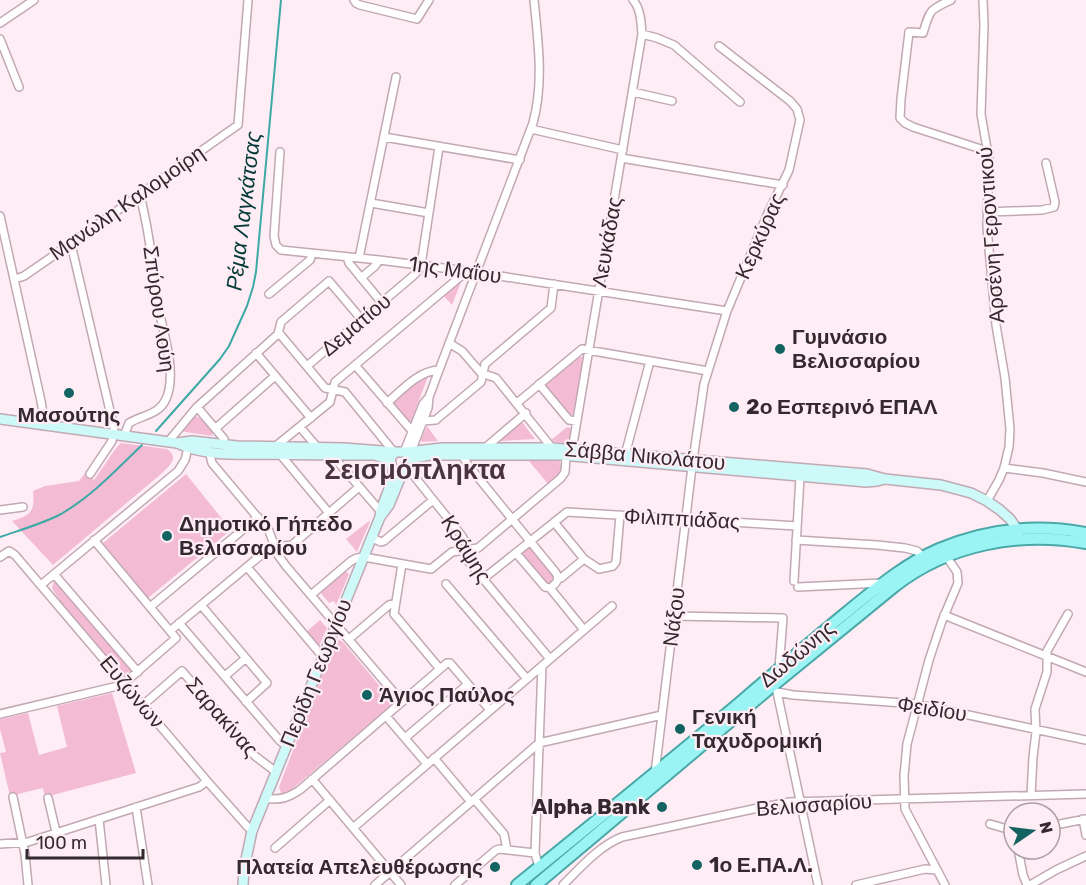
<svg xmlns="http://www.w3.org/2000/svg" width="1086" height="885" font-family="Rubik,sans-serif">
<rect width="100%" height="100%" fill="#feedf4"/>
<path fill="#f4bbd5" d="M459 280 461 282 452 305 442 294Z
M578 357H583V359L573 415 569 416 544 386Z
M425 374H429L410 424 394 405 393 401Z
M195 416C203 418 208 426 213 433L212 436 179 431 190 418Z
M522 422 535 439 499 441Z
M427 426 438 441 422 442 421 440Z
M567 427 571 428 569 439 564 443 550 441Z
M121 443 167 449C180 458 169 466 161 474L53 565 12 521C31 515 35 512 33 491L45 486 79 481 85 473 94 480C101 471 114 449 121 443Z
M529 461H559C568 471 555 478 548 484Z
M186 474 231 530 148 598 103 543Z
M369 521 370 522 357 552 346 539Z
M527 547 532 549 552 573 553 582 547 586 523 558 524 549Z
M345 571 349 574 336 605 334 601 329 603 320 592Z
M54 582H57L132 670 123 677 66 610 53 590 52 587Z
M320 620 327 628 318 648 305 633Z
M338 640 342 641 394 703 291 790 285 793H281L279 787 334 644Z
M112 693 136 773 45 797 43 788 10 796 0 753 6 752 0 729V719L28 713 39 755 67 747 57 706Z"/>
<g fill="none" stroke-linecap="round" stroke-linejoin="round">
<path stroke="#3da9a7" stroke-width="2" d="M156 431 220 359 229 346 247 306 253 287 256 272 281 0
M0 537C20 530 42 524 61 514 92 496 116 470 142 445"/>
<g stroke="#c2a8b3" stroke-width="10">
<path id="street" d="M354 0 356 3 360 5 417 19 429 0
M951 0C929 10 930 10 923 33L909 32 901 99 900 118 905 123 913 127 987 151
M983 0 984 25 981 114 989 160 987 227 996 325 1005 378 1010 429 1009 447 1004 468 999 480 987 501
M0 23 34 0
M642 34 657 38 674 45 740 102
M0 39 19 87
M633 92 672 101
M531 129 623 150
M384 137 520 160
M280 152 274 236 276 245 281 250 379 260 467 271 727 311
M621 158 783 185
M371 203 429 213
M987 212 1042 210 1054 207 1055 202 1046 163
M0 216 41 401 45 425
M71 244 114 428 112 441 90 474
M347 257 349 263 382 303
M359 258 396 77
M361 278 375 266 379 260
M15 279 24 276C96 227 166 175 238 125L248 0
M269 294 310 260 312 254
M279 333 325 388 345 392 393 451
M449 343 462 351 481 373 496 378 552 448
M256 353 311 418
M355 365 412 431
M307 366 413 276 419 270 421 265 439 147
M539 384 569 420 577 421
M387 403C402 390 418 371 439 370
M517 403 582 349 708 371
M197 407 224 439 225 445
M423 421 436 420 438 418 481 382 485 364 551 308 554 284
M300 427 317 447
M216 428 275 376
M124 436 129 423C142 415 159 415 166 399 179 371 159 320 155 291 154 285 154 278 153 272 151 247 146 220 140 195
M168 442 197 407 278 334 281 322 329 281 362 320
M276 446 330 402 335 382 467 271
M485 448 526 413
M209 451 212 463 269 531 278 555 286 566 402 702
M404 452 423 404 429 397
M411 452 428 408 429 397 439 370 533 123C544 82 538 41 534 0
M280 454 329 513
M332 455 381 512
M462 455 468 465 556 573C560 580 556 584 550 588L545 587 516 553
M625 455 650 361
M406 466 462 536 465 542 469 562 550 659
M1004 468 1043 473 1086 482
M0 510 23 507
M554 522 584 559 599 569 613 566 616 562 620 515
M372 538 381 542 384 541 433 500
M94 540 170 631
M796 540 877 545 905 548 917 551 923 557
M0 557 9 551 15 555 207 781 245 824 252 831
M402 564 394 614 440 669 447 663H450L490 710
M247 567 323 657
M54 574 138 672
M483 579 567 512 797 526
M558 579 561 578 584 559
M794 581 800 477
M446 584 527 679
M41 585 178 471 185 460 188 448
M798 587 882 583
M550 588 584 630
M311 595 351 561 357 558 364 557 431 569 452 552 478 548 561 478 565 472 566 458 572 450 642 34C641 23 641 9 633 0
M201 605 267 683 246 702
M150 607 258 517
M944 615 1086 672
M674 616 783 618 779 668
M179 623 280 741 287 746
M349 639 389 605 395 603
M225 676 246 658
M143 705 182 671 255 756 276 772
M0 714 122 685 176 638 170 631 267 550 275 547 292 545 359 487
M386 716 427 764
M405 738 468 684
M434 758 471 802
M655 773 692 467 704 384 727 311 768 213 789 170 800 120 797 109 790 101 719 46
M312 779 401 885
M1031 795 1033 757 1036 732 1035 709 1047 672V651L1068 614
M13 797 25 854 28 885
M48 798 56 832
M265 798C280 801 290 797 301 789L440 669
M475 800 504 834 507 850
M136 807 148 885
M99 819 106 885
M1083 819 1086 835
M990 824 1014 831
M1050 826 1086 819
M353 828 612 606
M0 844 28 842 199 787 207 781
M275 848 330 800
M1018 849 1023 875 1027 885
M535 853 542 666
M375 885 539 743 662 715
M455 885 496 850 500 849 535 853 539 867
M563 885C580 868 599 846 622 837L758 808 790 802 1086 794
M818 885 777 692 793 695 917 704 1086 740
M856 885 925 869 937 870
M945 885 905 809 904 776 907 744 929 660 942 621 958 583 957 572 946 556
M1030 885 1056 870 1086 856"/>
</g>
<g stroke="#c2a8b3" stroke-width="12">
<path id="secondary" d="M0 419 177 443C205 457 242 454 273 454 306 455 340 455 374 455L384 458 390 462
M177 443 192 441 237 446 344 448 395 452
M408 459 430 455H561L866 482 877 481 885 479
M380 517C381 503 390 492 392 478 394 471 391 465 390 458L395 452H407L442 448H552L867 474 885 479 941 485 971 493 987 501 1000 510 1010 519 1017 529 1018 535
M243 885 244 869 252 831 380 517 389 505 405 466"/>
</g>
<g stroke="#4aa8a9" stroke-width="14">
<path id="primary" d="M517 885C591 825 665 765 738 704 773 674 807 645 842 616 873 591 902 565 939 549 986 529 1036 524 1086 533
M536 885 769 689 895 586C949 544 1020 531 1086 543"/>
</g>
<use href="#street" stroke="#fff" stroke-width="7"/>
<use href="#secondary" stroke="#cdfaf9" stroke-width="9"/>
<use href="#primary" stroke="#9af4f3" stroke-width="10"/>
</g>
<g fill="#146363" stroke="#feedf4" stroke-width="2">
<circle cx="780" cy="349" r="6"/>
<circle cx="69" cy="393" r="6"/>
<circle cx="734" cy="407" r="6"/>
<circle cx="167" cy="536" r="6"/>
<circle cx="367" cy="695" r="6"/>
<circle cx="680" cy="729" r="6"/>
<circle cx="662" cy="807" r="6"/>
<circle cx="697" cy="865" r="6"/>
<circle cx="495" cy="867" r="6"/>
</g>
<g text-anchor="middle" stroke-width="4.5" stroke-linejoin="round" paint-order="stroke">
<g font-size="21" fill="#33292e" stroke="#feedf4">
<text transform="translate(127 203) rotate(-35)" y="7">Μανώλη Καλομοίρη</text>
<text transform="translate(991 235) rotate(-94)" y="7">Αρσένη Γεροντικού</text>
<text transform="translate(760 236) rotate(-66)" y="7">Κερκύρας</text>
<text transform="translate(607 242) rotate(-80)" y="7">Λευκάδας</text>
<text transform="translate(455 270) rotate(8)" y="7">1ης Μαΐου</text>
<text transform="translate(159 309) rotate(82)" y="7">Σπύρου Λούη</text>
<text transform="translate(356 325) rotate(-40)" y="7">Δεματίου</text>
<text transform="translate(645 456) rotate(5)" y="7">Σάββα Νικολάτου</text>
<text transform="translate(682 519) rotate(3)" y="7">Φιλιππιάδας</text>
<text transform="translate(466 549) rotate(58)" y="7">Κράψης</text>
<text transform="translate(674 617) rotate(-83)" y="7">Νάξου</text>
<text transform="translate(797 654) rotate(-40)" y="7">Δωδώνης</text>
<text transform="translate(316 673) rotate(-68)" y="7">Περίδη Γεωργίου</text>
<text transform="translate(132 692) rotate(50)" y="7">Ευζώνων</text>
<text transform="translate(932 709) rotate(9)" y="7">Φειδίου</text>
<text transform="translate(222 717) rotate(49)" y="7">Σαρακίνας</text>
<text transform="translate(814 805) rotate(-4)" y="7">Βελισσαρίου</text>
</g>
<g font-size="21" font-weight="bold" fill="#33292e" stroke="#feedf4" text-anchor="start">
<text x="792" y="344">Γυμνάσιο<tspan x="792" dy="24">Βελισσαρίου</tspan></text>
<text x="746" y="414">2ο Εσπερινό ΕΠΑΛ</text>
<text x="69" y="422" text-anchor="middle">Μασούτης</text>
<text x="179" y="531">Δημοτικό Γήπεδο<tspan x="179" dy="24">Βελισσαρίου</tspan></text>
<text x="379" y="702">Άγιος Παύλος</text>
<text x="692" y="724">Γενική<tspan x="692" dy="24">Ταχυδρομική</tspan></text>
<text x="650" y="814" text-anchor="end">Alpha Bank</text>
<text x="709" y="872">1ο Ε.ΠΑ.Λ.</text>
<text x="483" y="874" text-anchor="end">Πλατεία Απελευθέρωσης</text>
</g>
<g font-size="22" font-style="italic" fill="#073b3a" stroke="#feedf4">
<text transform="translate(243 211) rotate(-83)" y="8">Ρέμα Λαγκάτσας</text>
</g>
<g font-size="27" font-weight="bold" fill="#49343e" stroke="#feedf4">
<text x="415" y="479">Σεισμόπληκτα</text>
</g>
</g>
<g transform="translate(1032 831) rotate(76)"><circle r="28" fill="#feedf4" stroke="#ad9fa5" stroke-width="1.5"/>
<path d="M0-4.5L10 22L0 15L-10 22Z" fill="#146363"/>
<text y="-9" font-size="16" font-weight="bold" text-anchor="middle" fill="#33292e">N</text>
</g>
<path d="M27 849v9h116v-9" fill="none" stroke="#33292e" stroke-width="3"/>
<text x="36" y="849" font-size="18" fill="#33292e" stroke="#feedf4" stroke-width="4.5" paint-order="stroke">100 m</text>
</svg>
